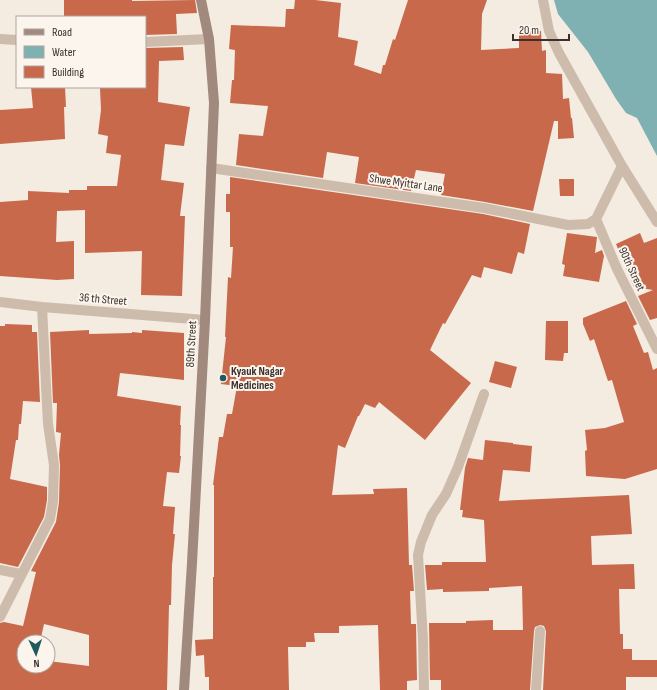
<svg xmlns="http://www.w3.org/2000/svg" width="657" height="690" font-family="'Sofia Sans Condensed',sans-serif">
<rect width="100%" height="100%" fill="#f4ebe1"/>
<path fill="#7fb0b2" d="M554 0H657V156L637 118 626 113 616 99 588 52 558 14Z"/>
<path fill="#c8694b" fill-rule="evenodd" d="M64 0H132V1L195 0 197 13 176 14 177 34 145 35V17H64Z
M295 0H315L341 3 338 37 358 41 354 65 381 74 383 65H385L393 39 395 40 408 0H487L482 14 481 50 519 48V32L541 31 542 51 546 50V73L562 74 563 99 569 98 571 118H572L574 138 558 139V121H554L533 211 485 202 441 195 445 174 416 170 411 191 355 183 359 157 327 152 323 178 236 165 239 134 263 136 268 106 230 103 232 80H234L235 50 229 49 231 25 285 27 286 9H294Z
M183 47 184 60 159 61 158 102 190 107 184 146 165 144 161 180 184 183 180 216H185L182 296 141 295 142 251 85 253V210L57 211 56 242 74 241V279L57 280 0 276V202L28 200V191L69 193V190H87V186H117L121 155 106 153 108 136 98 134 101 110 100 88 145 87V48Z
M31 87H65L66 107H64L65 139 0 144V110L33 108Z
M230 177 483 214 530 224 524 254 518 252 512 274 484 267 481 278 472 275 445 324 443 323 430 350 471 383 425 440 379 402 375 408 365 404 359 416H358L345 448 338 445 332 495 374 494 373 489 407 488 409 565H412L414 591H410L411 624H416L417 680 407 681V690H380L378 625 339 626V633H314L315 642H306V647H288L289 690H209V677H205L204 655 196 656 195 640 213 639V577H214V485H213L219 437H223L227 414H232L237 386 221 384 226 337H225L228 277 231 278 233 247H230V212H226V194H230Z
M559 179H574V196H560Z
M567 233 597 237 595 253 602 250 604 256 599 282 563 276 565 265 562 264Z
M640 233 644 243 657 238V318L650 320 638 296 653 290 634 287 616 244Z
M626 301 637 324 633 326 644 353 648 352 653 370 657 368V469L625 479 586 476 585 451 587 450 585 430 605 428 624 422 612 380 608 381 594 339 590 341 583 324V318Z
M546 321H568V353H564L563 361 545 360Z
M5 324 32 325V332H37L40 402 23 401 21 424H19L18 440H16L10 479 47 487V500L44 517 18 567 0 563V326H5Z
M89 330V334L132 333V332L142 333V330L184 333V380L120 373 117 396 181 406 180 425H181L180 456H181L179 473 167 472 163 506 175 507 173 534H175L172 565 171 605H169L167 690H0V623L4 622 23 626 36 572 31 571 56 522 59 502 60 465 59 455 61 433 56 432 57 403H53L50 332ZM44 624 89 635V666L48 661V666H24V642H40Z
M495 361 517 367 511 388 489 382Z
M485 440 513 443V444L532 446 530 472 503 470 499 501 629 495 632 534 591 536 592 565 634 564 635 589H619L620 634H623V649H632V660H657V677H626V690H543L546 631 544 626 540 625 535 627 534 631 530 690H441V680H430L429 623H466V621L493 620V630H523L522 586 489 588V591L443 592V589L427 590 425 565H442V562H486L484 520 462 517 463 510H460L465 468 468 458 483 460Z"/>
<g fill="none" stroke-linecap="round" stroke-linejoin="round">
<path stroke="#cdbbac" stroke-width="10" d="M543 0 549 31 559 53 622 166 657 222
M0 39 17 40
M145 42 209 39
M211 168 484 208 568 225 588 224 596 219
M596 219 617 269 657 349
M596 219 622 166
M0 302 42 307 205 320
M0 570 21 574
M0 617 50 519 53 501 54 465 48 424 42 307
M424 690 423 640 418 555 421 542 432 515 446 494 458 467 484 394
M536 690 540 631"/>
<path stroke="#a18a7d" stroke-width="10" d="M184 690 192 563 205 320 214 103 209 39 201 0"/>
</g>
<circle fill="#1f5a5e" stroke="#fbf5ee" stroke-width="1.5" cx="223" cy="378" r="4"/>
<g text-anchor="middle" stroke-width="4" stroke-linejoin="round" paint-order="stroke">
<g font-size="12" fill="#3b302b" stroke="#fbf5ee">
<text transform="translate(406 183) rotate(8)" y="4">Shwe Myittar Lane</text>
<text transform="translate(632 269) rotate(65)" y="4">90th Street</text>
<text transform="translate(103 299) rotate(5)" y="4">36 th Street</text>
<text transform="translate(191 344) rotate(-87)" y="4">89th Street</text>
</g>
<g font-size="12" font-weight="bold" fill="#3b302b" stroke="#fbf5ee" text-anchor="start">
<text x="231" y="375">Kyauk Nagar<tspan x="231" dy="14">Medicines</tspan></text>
</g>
</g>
<rect x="16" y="16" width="130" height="72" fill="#fbf5ee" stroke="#aea6a0"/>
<rect x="24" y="29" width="20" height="6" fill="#a18a7d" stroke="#aea6a0"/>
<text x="52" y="36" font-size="12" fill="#3b302b">Road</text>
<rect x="24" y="46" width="20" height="12" fill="#7fb0b2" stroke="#aea6a0"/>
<text x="52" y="56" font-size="12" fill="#3b302b">Water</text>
<rect x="24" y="66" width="20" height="12" fill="#c8694b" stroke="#aea6a0"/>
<text x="52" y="76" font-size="12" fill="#3b302b">Building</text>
<g transform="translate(36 654) rotate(177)"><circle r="19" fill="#fbf5ee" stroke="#aea6a0"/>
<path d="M0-3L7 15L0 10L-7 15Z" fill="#1f5a5e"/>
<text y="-6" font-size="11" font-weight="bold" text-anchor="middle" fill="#3b302b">N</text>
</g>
<path d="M513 34v6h56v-6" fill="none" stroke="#3b302b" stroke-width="2"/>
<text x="519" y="34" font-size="12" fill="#3b302b" stroke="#fbf5ee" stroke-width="3" paint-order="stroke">20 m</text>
</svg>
